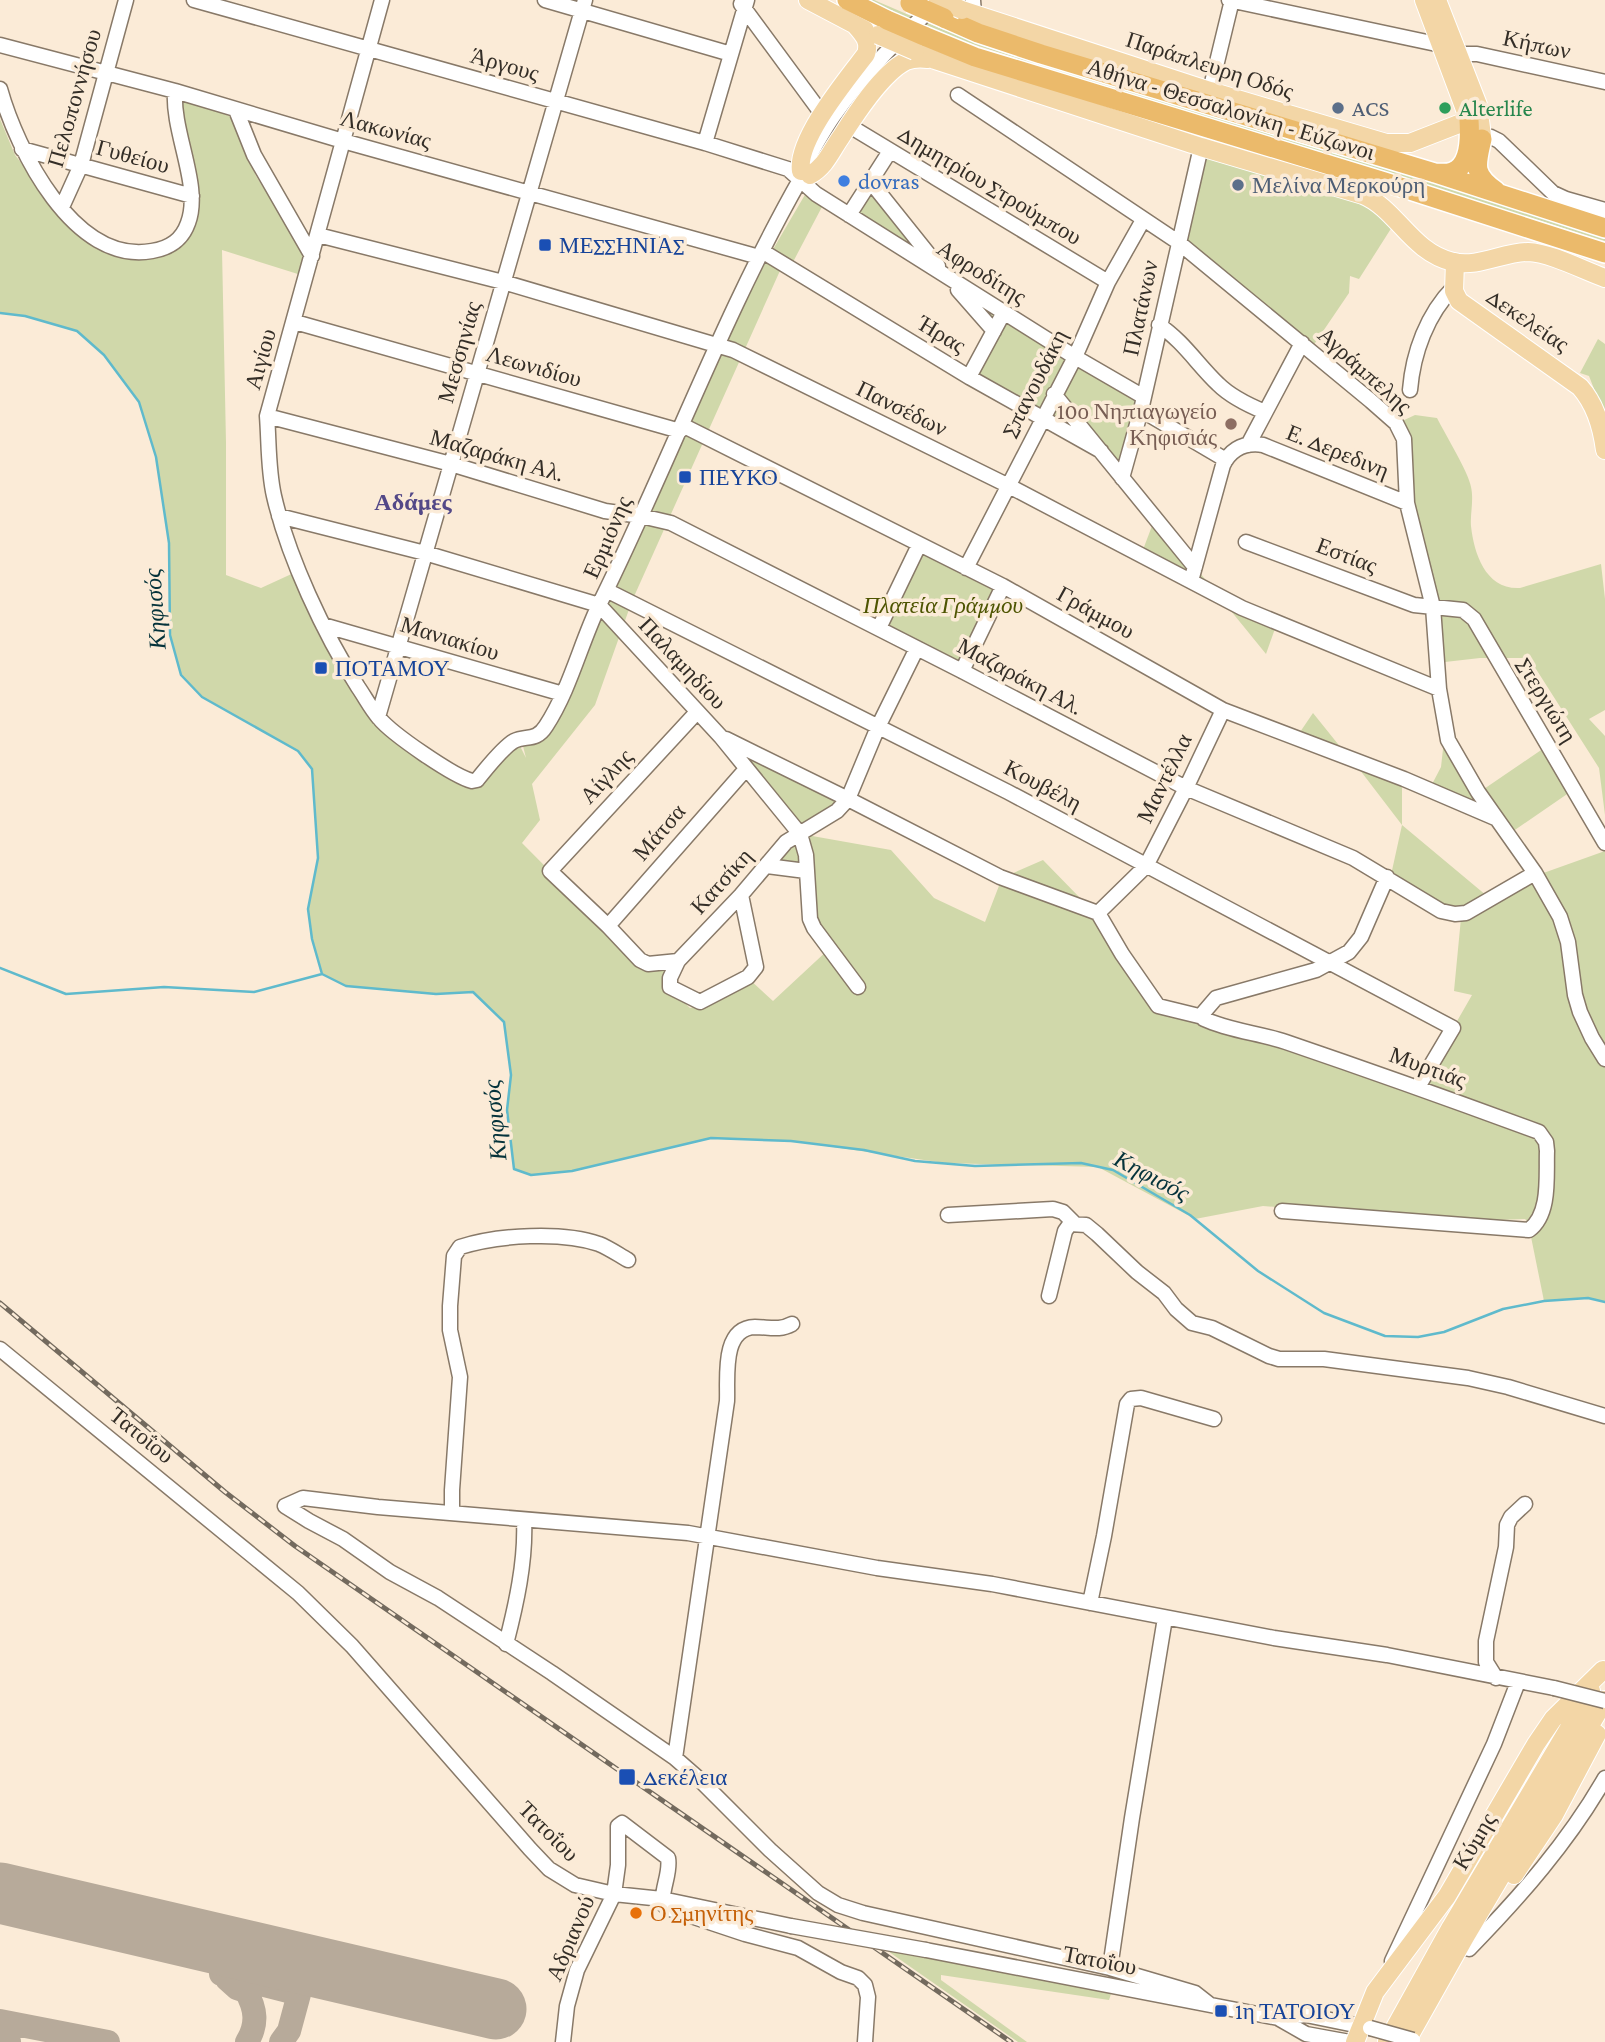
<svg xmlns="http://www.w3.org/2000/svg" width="1605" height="2042" font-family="'Crimson Pro',serif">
<rect width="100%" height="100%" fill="#fbebd7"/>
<path fill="#d0d8aa" d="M865 0H874L944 30 1605 237V241L1038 65 941 34Z
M179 94 231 117 256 176 305 253 301 275 222 250 226 442V575L261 588 298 571 377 722 467 784 518 742 526 758 523 746 547 735 567 699 605 608 725 342 765 263 806 193 824 203 793 262 783 264 632 601 595 705 532 784 540 820 522 843 645 967 668 970 669 988 690 1008 716 1001 749 979 773 1001 830 948 815 928 803 870 769 865 800 834 739 746 848 799 801 834 891 850 934 898 985 922 1002 878 1043 860 1082 900 1156 1009 1420 1086 1472 995 1454 991 1461 918 1535 876 1605 851V1302L1588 1298 1544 1301 1528 1222 1525 1219 1469 1221 1263 1206 1195 1219 1098 1167 945 1163 791 1141 711 1138 572 1171 531 1175 514 1169 507 1110 511 1075 504 1022 473 992 436 994 346 986 322 974 312 939 308 909 318 858 312 769 298 751 202 697 181 675 170 635 169 543 156 457 139 402 104 355 77 331 25 316 0 313V119L15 155 65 219 116 252 187 236Z
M1204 153 1366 202 1392 227 1359 279 1350 276 1349 293 1313 346 1182 239Z
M870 181 944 274 849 215Z
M948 278 1144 397 1124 469 969 377 994 331Z
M1598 339 1605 344V417L1589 376 1580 373Z
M1415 415 1437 418C1445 434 1469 473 1471 487 1474 500 1470 514 1471 526 1474 554 1486 590 1520 588L1601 564 1605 599V710L1589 719 1605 736V815L1599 768 1529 658H1480L1445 662 1400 422Z
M1155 518 1218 595 1277 623 1266 654 1218 595 1141 555Z
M919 545 1003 586 961 665 884 624Z
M1313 713 1350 759 1296 738Z
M1445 731 1481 791 1547 746 1573 790 1509 834 1497 818 1429 790 1441 767Z
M1353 761 1402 780V825L1487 896 1454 911 1391 875 1402 825Z
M882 1947 1136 1995 1135 1998 1111 1994 1109 2000 941 1975V1980L1027 2042H1018Z"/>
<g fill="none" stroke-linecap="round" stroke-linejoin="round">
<path stroke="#5fbacc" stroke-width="2.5" d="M0 313 25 316 77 331 104 355 139 402 156 457 169 543 170 635 181 675 202 697 298 751 312 769 318 858 308 909 312 939 322 974 346 986 436 994 473 992 504 1022 511 1075 507 1110 514 1169 531 1175 572 1171 711 1138 791 1141 864 1150 915 1161 975 1166 1081 1163 1113 1170 1190 1215 1258 1271 1324 1313 1385 1336 1418 1337 1444 1332 1503 1309 1544 1301 1588 1298 1605 1302
M0 968 66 994 164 987 254 992 322 974"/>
<path stroke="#b7aa9a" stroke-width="24" d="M221 1974 299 1994 289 2031 281 2042
M227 1979 237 1988 246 1991C256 2009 258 2024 247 2042
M0 2021 108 2042
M0 2040 9 2042"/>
<path stroke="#b7aa9a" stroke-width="61" d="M0 1893 496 2009"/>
<g stroke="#887968" stroke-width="17">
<path id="minor" d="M194 0 705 143 788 169 816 194 1075 357 1144 397
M382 0 267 416C269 442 268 470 274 496 288 557 324 634 358 687 365 697 371 709 379 718 392 734 453 776 472 781L477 780C486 769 502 748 514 741 526 735 536 742 546 726 570 689 580 645 599 605 669 464 723 315 801 178V171C812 152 822 132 835 114 863 73 899 39 935 5
M545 0 731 54
M973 0 974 14
M1229 0 1441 45
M741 4 822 114
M0 45 175 91 343 141 759 257
M1459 54H1477L1605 82
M0 89C17 150 74 265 152 251 170 248 182 240 188 223 202 186 172 133 175 91
M1210 91 1232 0
M958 95 1178 242 1371 401 1396 423 1404 439 1407 503 1433 607 1439 689 1448 740 1478 792 1535 873 1560 917 1568 942 1575 995 1580 1012 1592 1038 1605 1059
M236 110 254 155 312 256
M848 125 1108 282
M1482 136 1491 137 1499 141 1553 193 1566 199 1605 210
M705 143 747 0
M22 149 192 196
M870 181 938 266
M62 207 81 165 126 0
M849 215 890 151
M318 235 503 282 733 350 1007 485 1242 608 1439 689
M762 251 969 377 1101 451
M958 290 994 331
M295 322 680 431
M1159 325C1183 341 1198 365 1218 384 1231 397 1248 405 1265 412
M969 377 1004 312
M1410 390C1413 353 1427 314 1454 287
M1054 394 1195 567
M1141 410 1226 460
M267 416 451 464 605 511 641 516 671 523 962 671 1186 788 1353 858 1441 911 1455 914 1466 913 1535 873
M682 425 1003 586 1223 710 1404 779 1495 818
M1248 445 1302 343
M1122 478 1141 410 1201 147
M279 516 425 553 599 605 721 737 800 834 806 855 810 919 814 928 858 987
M1246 542 1414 605 1463 610 1474 619 1605 843
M966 568 1075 357 1108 282 1143 220
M1191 581 1223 465C1231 449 1244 442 1263 445L1407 503
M608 591 1008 792 1453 1028 1418 1087
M323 625 563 694
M879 628 919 545
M962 671 1003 586
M697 712 550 871 608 926 640 960 648 964 678 961 670 978V987L700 1002 748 977 756 967 741 895
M378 717 585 0
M726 739 848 799 1000 877 1098 913 1146 866 1186 788 1223 710
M767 866 806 871
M1098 913 1122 954 1158 1006 1203 1017
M608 926 746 769
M678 961 741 895 786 842 837 811 848 799 878 727 917 648
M1282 1211 1529 1230C1551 1214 1546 1175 1547 1151L1546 1142 1539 1132C1455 1101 1371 1071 1286 1042 1259 1033 1230 1031 1204 1019V1012L1216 998 1316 970 1349 952 1361 937 1387 877
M948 1215 1053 1209 1063 1212 1074 1223
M1049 1296 1065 1231 1070 1224 1086 1225 1097 1234 1137 1272 1164 1293 1176 1309 1192 1323 1212 1328 1269 1356 1279 1359H1324L1468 1378 1508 1387 1605 1416
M0 1349 298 1593 352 1646 530 1849 549 1869 575 1885 614 1894 662 1899 791 1926
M452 1513V1490L460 1377 450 1330V1306L454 1256 460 1247C498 1235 562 1231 599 1244 609 1248 619 1255 628 1260
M1090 1603 1104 1536 1127 1404 1131 1399 1141 1398 1214 1419
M506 1644C516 1605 526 1561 524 1520
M1496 1678 1486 1662V1641L1506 1547 1507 1525 1511 1517 1525 1504
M675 1758 727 1401C728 1378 721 1328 755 1327 769 1327 779 1331 792 1324
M1469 1949C1520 1897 1569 1841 1605 1778
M926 1950 1278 2018 1306 2015 1370 2028
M1392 1961 1494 1744 1518 1682
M1110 1968 1132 1818 1165 1618
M1209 2004 1195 1993 1110 1968 863 1913 838 1905 818 1893 770 1850 699 1779 675 1758 552 1673 438 1598 390 1572 343 1539 309 1521 285 1506 303 1498 378 1507 688 1533 877 1568 992 1584 1274 1638 1387 1655 1554 1688
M1278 2018 1306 2034 1350 2042
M563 2042 567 2006 577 1970 614 1894 618 1865V1826L622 1823 668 1858C671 1873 661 1889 663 1904L667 1908 745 1934 798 1948 841 1972 858 1978 865 1985 868 1997 865 2042"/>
</g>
<g stroke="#fff" stroke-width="20">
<path id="major" d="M808 0 865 30
M1437 0 1478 105 1482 136
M962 10 1210 91 1386 143H1410L1469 120 1424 0
M915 51 935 60 1201 147 1363 195C1397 209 1411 252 1453 262 1478 268 1503 252 1528 252 1551 253 1583 270 1605 278
M801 171C796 140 847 79 866 54 870 42 864 35 856 26
M810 175C826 166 831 151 841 137 855 115 882 73 906 61 913 58 920 58 928 59
M1455 262 1454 291 1459 301 1580 387C1596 405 1602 427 1605 450
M1514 1875 1554 1815 1597 1734
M1355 2042 1375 1992 1447 1896 1536 1744 1553 1719 1603 1670
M1387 2042 1451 1927 1591 1691
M1406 2042 1465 1937 1605 1700"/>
</g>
<g stroke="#fff" stroke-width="22">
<path id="highway" d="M847 0 887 20
M944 18 978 33 1041 54 1435 173 1605 228
M924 36 975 57 1385 182 1605 253
M1482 139C1476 165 1472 174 1496 191
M1435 173C1440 173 1447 174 1452 172 1471 166 1470 136 1469 120"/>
</g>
<use href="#minor" stroke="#fff" stroke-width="14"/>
<use href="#major" stroke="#f3d6a6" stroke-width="18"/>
<use href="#highway" stroke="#ebba6b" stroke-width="19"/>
<g stroke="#736a5e" stroke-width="5">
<path id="rail" d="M0 1303 225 1492 295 1546 1011 2042"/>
</g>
<use href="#rail" stroke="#fbebd7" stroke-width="2.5" stroke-dasharray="8" stroke-linecap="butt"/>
<g stroke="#887968" stroke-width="17" stroke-linecap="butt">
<path id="minor-bridge" d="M1554 1688 1605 1701
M791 1926 926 1950
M1370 2028 1413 2040"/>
</g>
<g stroke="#fff" stroke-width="20" stroke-linecap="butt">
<path id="major-bridge" d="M938 0 962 10
M878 35 915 51"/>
</g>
<g stroke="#fff" stroke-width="22" stroke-linecap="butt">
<path id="highway-bridge" d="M910 3 944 18
M887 20 924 36"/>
</g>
<use href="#minor-bridge" stroke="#fff" stroke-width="14"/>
<use href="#major-bridge" stroke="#f3d6a6" stroke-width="18"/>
<use href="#highway-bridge" stroke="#ebba6b" stroke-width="19"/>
</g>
<g fill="#5c6f8a" stroke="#fbebd7" stroke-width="2.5">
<circle cx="1338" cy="108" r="7"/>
<circle cx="1238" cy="185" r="7"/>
</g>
<circle fill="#2e9e5b" stroke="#fbebd7" stroke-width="2.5" cx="1445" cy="108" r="7"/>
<circle fill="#3f7fe0" stroke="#fbebd7" stroke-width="2.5" cx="844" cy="181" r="7"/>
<g fill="#1a4fb4" stroke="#fbebd7" stroke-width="2.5">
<rect x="538" y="238" width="14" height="14" rx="3.5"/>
<rect x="678" y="470" width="14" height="14" rx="3.5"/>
<rect x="314" y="661" width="14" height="14" rx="3.5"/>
<rect x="618" y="1768" width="18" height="18" rx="3.5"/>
<rect x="1214" y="2004" width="14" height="14" rx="3.5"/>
</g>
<circle fill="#8d6e63" stroke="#fbebd7" stroke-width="2.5" cx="1231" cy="424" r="7"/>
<circle fill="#e8710a" stroke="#fbebd7" stroke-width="2.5" cx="636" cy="1913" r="7"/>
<g text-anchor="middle" stroke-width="7" stroke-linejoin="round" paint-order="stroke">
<g font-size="23" fill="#342e27" stroke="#fbebd7">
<text transform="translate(1537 44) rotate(12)" y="8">Κήπων</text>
<text transform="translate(505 64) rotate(16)" y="8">Άργους</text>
<text transform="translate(1210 65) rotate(18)" y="8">Παράπλευρη Οδός</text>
<text transform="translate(74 98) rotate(-74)" y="8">Πελοποννήσου</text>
<text transform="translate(1231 109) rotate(17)" y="8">Αθήνα - Θεσσαλονίκη - Εύζωνοι</text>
<text transform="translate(386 129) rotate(15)" y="8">Λακωνίας</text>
<text transform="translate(133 156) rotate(15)" y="8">Γυθείου</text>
<text transform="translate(990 185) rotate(31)" y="8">Δημητρίου Στρούμπου</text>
<text transform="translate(982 272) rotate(32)" y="8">Αφροδίτης</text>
<text transform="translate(1140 308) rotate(-78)" y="8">Πλατάνων</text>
<text transform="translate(1528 320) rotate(34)" y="8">Δεκελείας</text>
<text transform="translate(942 334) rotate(31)" y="8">Ήρας</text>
<text transform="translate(459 352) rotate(-74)" y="8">Μεσσηνίας</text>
<text transform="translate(260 359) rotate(-74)" y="8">Αιγίου</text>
<text transform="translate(534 366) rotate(16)" y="8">Λεωνιδίου</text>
<text transform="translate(1365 370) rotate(42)" y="8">Αγράμπελης</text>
<text transform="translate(1034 383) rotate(-63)" y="8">Σπανουδάκη</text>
<text transform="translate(902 408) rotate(26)" y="8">Πανσέδων</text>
<text transform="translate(1338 451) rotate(22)" y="8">Ε. Δερεδινη</text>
<text transform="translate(497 455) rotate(16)" y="8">Μαζαράκη Αλ.</text>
<text transform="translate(607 537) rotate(-66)" y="8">Ερμιόνης</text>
<text transform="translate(1347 555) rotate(21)" y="8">Εστίας</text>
<text transform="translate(1096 612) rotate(29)" y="8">Γράμμου</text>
<text transform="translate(450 638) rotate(17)" y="8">Μανιακίου</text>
<text transform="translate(683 663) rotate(47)" y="8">Παλαμηδίου</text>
<text transform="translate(1020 676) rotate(28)" y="8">Μαζαράκη Αλ.</text>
<text transform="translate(1547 700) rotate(59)" y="8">Στεργιώτη</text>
<text transform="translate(606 776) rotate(-47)" y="8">Αίγλης</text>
<text transform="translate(1164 778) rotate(-64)" y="8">Μαντέλλα</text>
<text transform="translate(1043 785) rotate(28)" y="8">Κουβέλη</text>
<text transform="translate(659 832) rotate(-49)" y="8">Μάτσα</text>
<text transform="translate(721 881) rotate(-48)" y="8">Κατσίκη</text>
<text transform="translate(1428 1067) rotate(20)" y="8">Μυρτιάς</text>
<text transform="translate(142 1435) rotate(39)" y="8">Τατοΐου</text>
<text transform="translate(549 1831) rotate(45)" y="8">Τατοΐου</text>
<text transform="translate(1474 1841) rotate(-59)" y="8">Κύμης</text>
<text transform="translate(570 1938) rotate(-67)" y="8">Αδριανού</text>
<text transform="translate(1100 1960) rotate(11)" y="8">Τατοΐου</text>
</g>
<g font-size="23" fill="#4e5e75" stroke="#fbebd7" text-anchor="start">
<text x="1352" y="116">ACS</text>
<text x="1252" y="193">Μελίνα Μερκούρη</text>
</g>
<g font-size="23" fill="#27864d" stroke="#fbebd7" text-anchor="start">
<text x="1459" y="116">Alterlife</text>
</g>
<g font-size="23" fill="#366cbe" stroke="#fbebd7" text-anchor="start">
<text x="858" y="189">dovras</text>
</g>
<g font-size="23" fill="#164399" stroke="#fbebd7" text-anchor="start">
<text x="559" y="253">ΜΕΣΣΗΝΙΑΣ</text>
<text x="699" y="485">ΠΕΥΚΟ</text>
<text x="335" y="676">ΠΟΤΑΜΟΥ</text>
<text x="643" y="1785">Δεκέλεια</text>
<text x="1235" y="2019">1η ΤΑΤΟΙΟΥ</text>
</g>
<g font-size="23" fill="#785e54" stroke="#fbebd7" text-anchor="end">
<text x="1217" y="419">10ο Νηπιαγωγείο<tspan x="1217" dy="26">Κηφισιάς</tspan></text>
</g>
<g font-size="23" font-style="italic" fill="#4d5401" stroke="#fbebd7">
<text x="943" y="613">Πλατεία Γράμμου</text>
</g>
<g font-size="23" fill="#c56008" stroke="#fbebd7" text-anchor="start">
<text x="650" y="1921">Ο Σμηνίτης</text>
</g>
<g font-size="24" font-weight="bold" fill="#534887" stroke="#fbebd7">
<text x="413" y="510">Αδάμες</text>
</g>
<g font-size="24" font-style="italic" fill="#05333b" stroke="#fbebd7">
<text transform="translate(155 609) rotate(-94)" y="8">Κηφισός</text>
<text transform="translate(495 1120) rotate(-95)" y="8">Κηφισός</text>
<text transform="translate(1152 1176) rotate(28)" y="8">Κηφισός</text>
</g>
</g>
</svg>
